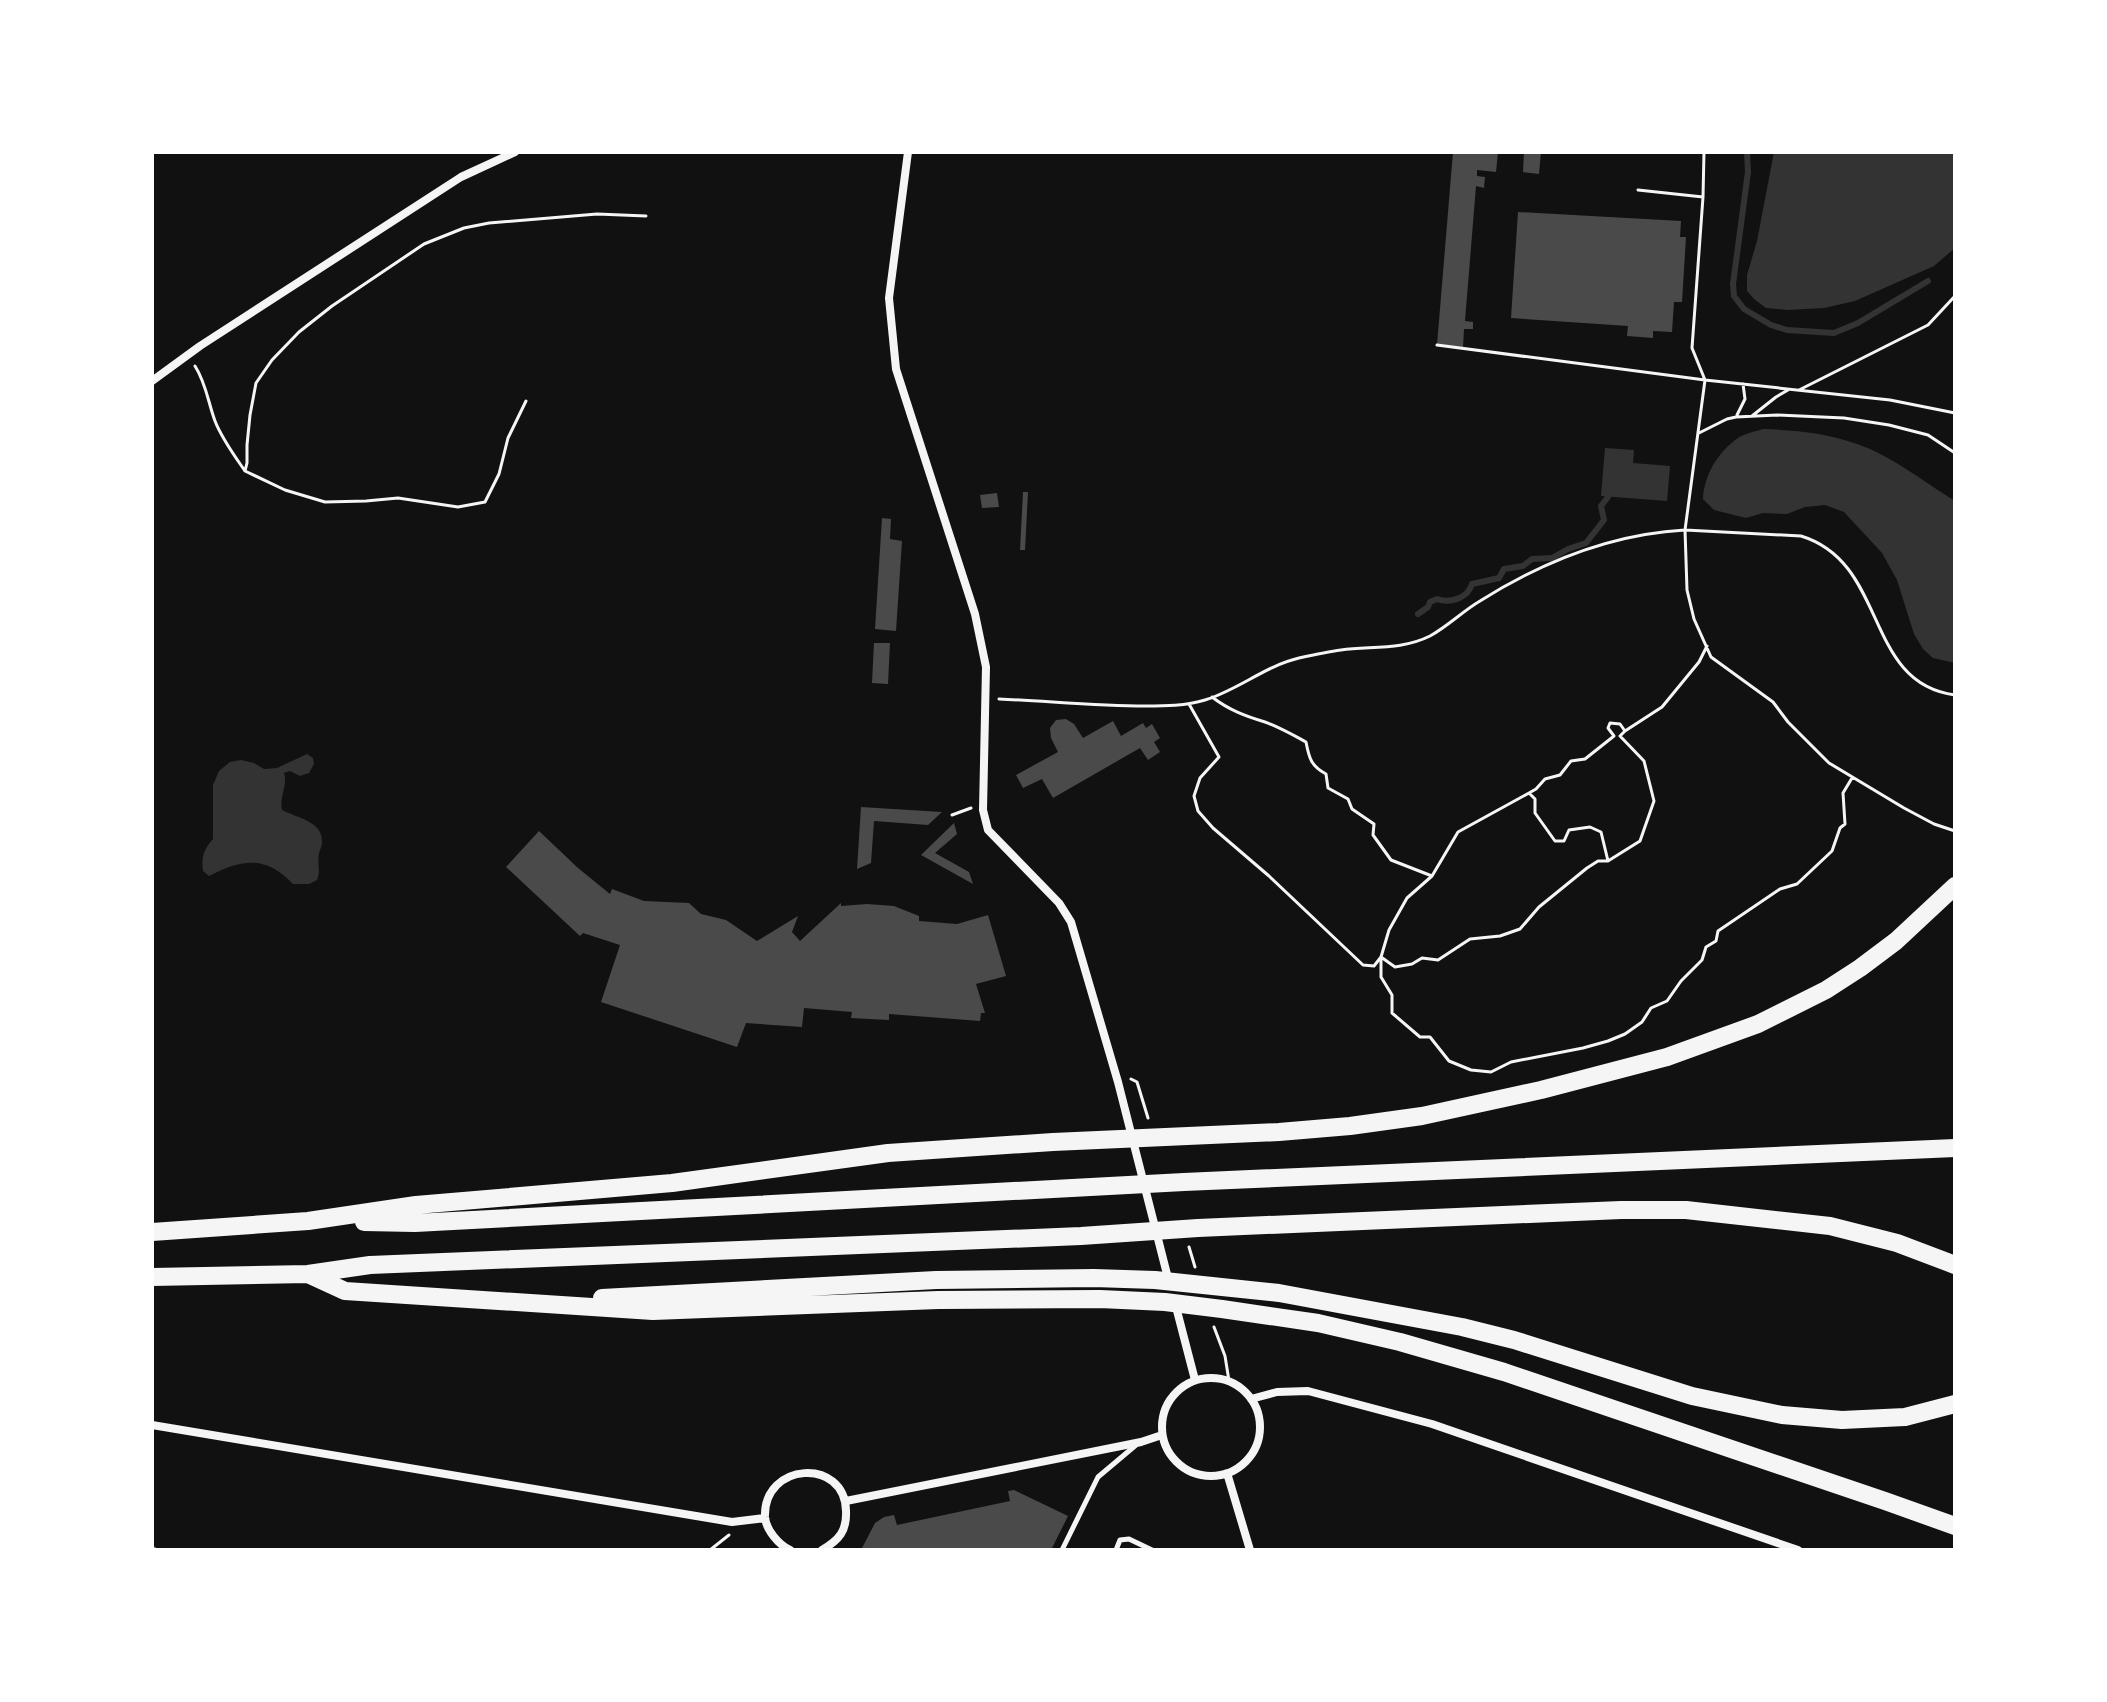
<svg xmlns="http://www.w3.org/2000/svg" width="2107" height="1702" font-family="'Fira Sans',sans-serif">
<rect width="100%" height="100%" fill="#111"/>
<path fill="#333" d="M1774 152H1955V248L1934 266 1855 301 1824 308 1788 310 1766 308 1754 299 1747 291V275L1757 241Z
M1763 429C1793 430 1828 433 1857 444 1892 456 1924 482 1955 501V663L1933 658 1923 649 1914 634 1897 580 1882 553 1844 512 1825 505 1805 507 1787 514 1763 513 1746 518 1714 510 1703 499C1704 475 1718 452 1738 438 1745 433 1755 432 1763 429Z
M1605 448 1634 450 1633 463 1670 466 1667 501 1601 496Z
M307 754 313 758 314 764 309 773 300 776 290 771 284 773C288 786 279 797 282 810 297 818 322 821 322 841 322 848 320 848 319 854 317 864 321 871 317 880L309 884H293C265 855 242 859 209 876L203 871C201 857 204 849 213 839V785L219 771 230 762 241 760 254 763 264 769 277 768Z"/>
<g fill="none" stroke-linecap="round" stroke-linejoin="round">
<path stroke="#333" stroke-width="6" d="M1747 152 1748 172 1733 284 1734 296 1744 309 1771 325 1787 330 1834 333 1858 323 1928 281
M1418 614 1428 607 1430 602 1437 599C1450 604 1468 598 1472 584L1499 578 1504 569 1523 566 1532 559 1552 558 1568 549 1586 543 1604 520 1601 506 1608 497"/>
</g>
<path fill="#4a4a4a" d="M1453 152H1498L1496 172 1477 170V176L1485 177 1484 188 1476 186 1465 321 1473 322V329H1464L1463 348 1437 345Z
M1524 152H1541L1539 174 1523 172Z
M1518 212 1681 221 1680 237H1686L1682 302H1674L1672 332 1653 331V338L1627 336 1628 326 1511 318Z
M1023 492H1028L1025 550H1020Z
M997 493 999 507 982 508 980 495Z
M882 518 891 519 890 539 902 541 896 631 875 629Z
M874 643H890L888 684 872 683Z
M1066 719 1074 724 1083 738 1113 721 1121 736 1143 723 1146 728 1152 724 1160 738 1154 742 1160 752 1148 760 1140 748 1053 798 1042 779 1023 788 1016 775 1058 752 1051 738 1050 728 1056 720Z
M861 807 942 812 928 825 874 821 871 863 857 869Z
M954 823 957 834 935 853 969 872 973 884 921 855Z
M539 831 578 868 610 894 612 889 644 901 689 903 701 914 726 920 757 941 798 916 792 932 800 941 841 903V906L867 904 894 906 919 916V921L957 924 988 915 1006 976 976 984 985 1013H981L980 1021 889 1014V1020L851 1018 852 1012 804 1008 802 1027 746 1023 737 1047 601 1002 620 945 583 933 580 936 506 867Z
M1014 1490 1068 1516 1051 1550H861L875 1523 884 1517 894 1515 897 1525 1010 1501 1008 1491Z"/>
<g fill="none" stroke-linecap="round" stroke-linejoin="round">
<path stroke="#f5f5f5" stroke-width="3" d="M1704 152 1703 197 1692 348 1705 380 1890 400 1955 413
M1638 190 1703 197
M195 366C206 383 208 402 215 421 222 439 234 455 245 471L247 463V445L250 415 256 383 272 360 299 332 332 306 424 244 464 228 489 223 597 214 646 216
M1799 390 1928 325 1955 296
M1737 415 1745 399 1743 384
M1752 416 1776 397 1788 390
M1699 433 1727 419 1736 417 1777 415 1844 418 1889 425 1928 435 1955 453
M245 471 285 490 325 502 366 501 398 498 458 507 485 502 499 474 508 438 526 401
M1955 695C1863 683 1889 563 1801 536L1685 530 1687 590 1694 619 1711 657 1773 702 1788 722 1829 763 1904 808 1934 824 1955 831
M1212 697C1229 710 1245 716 1265 722 1279 727 1293 735 1306 742 1309 758 1311 766 1326 774L1328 788 1348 799 1352 809 1374 824 1373 835 1391 860 1432 876 1458 832 1529 793 1535 799V813L1555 841H1564L1569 830 1590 827 1601 832 1608 861 1640 841 1654 801 1644 761 1620 736 1625 731
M999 699C1047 701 1096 706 1145 706 1164 706 1186 706 1205 700 1238 690 1265 666 1299 658 1313 655 1327 652 1341 650 1372 646 1402 650 1430 636 1448 626 1463 611 1480 601 1542 562 1612 534 1685 530L1705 380 1437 345
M1189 704 1219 757 1200 778 1194 796 1198 811 1213 828 1269 876 1363 965 1374 966 1381 957 1395 967 1412 964 1422 958 1438 960 1470 939 1500 936 1520 929 1539 907 1587 868 1598 861H1607
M1625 731 1662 707 1699 662 1707 646
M1529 793 1536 789 1545 779 1560 775 1571 761 1585 759 1614 736 1608 728 1610 723 1620 724 1625 731
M952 815 971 808
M1432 876 1407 898 1389 930 1381 957V977L1392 995V1013L1420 1037H1430L1449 1061 1471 1070 1491 1072 1511 1062 1583 1048 1608 1041 1625 1034 1642 1022 1651 1008 1667 1001 1681 981 1702 960 1706 947 1716 941 1718 931 1780 889 1797 884 1832 851 1840 828 1845 824 1843 793 1852 778
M1131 1079 1137 1082 1148 1118
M1189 1247 1195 1267
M1214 1327 1225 1356 1229 1381
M710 1550 729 1535"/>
<path stroke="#f5f5f5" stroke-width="5" d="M1062 1550 1098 1477 1136 1445
M1116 1550 1120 1540 1129 1539 1152 1550"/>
<path stroke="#f5f5f5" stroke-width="8" d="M908 152 889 298 896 369 975 614 986 667 983 810 988 830 1059 903 1071 922 1118 1082 1169 1282
M152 381 200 346 461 177 515 152
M1175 1303 1195 1380
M1162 1427a49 49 0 1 1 98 0a49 49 0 1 1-98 0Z
M1251 1399 1277 1392 1308 1391 1432 1424 1798 1550
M152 1425 732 1522 765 1518
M1227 1473 1250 1550
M846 1501 1141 1442 1162 1435
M790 1550C779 1545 766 1530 765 1517 763 1462 845 1457 846 1511 847 1531 839 1540 822 1550"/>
<path stroke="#f5f5f5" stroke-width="18" d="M364 1222 415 1223 1184 1182 1955 1148
M152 1232 308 1221 416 1205 672 1183 888 1153 1053 1142 1279 1132 1350 1126 1422 1116 1541 1090 1667 1057 1758 1024 1826 990 1860 968 1896 941 1955 886
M308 1274 345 1291 653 1311 938 1300 1100 1299 1165 1302 1222 1309 1318 1323 1400 1342 1504 1372 1885 1501 1955 1526
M152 1277 308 1274 370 1265 1081 1236 1198 1228 1621 1210H1686L1830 1226 1897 1243 1955 1265
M602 1298 936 1280 1094 1278 1155 1280 1279 1293 1462 1327 1514 1340 1692 1396 1782 1415 1842 1420 1905 1417 1955 1404"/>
<path stroke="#9a9a9a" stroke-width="6" d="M152 1549 154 1550"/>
</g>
<rect width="2107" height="1702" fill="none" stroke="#ffffff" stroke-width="308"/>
</svg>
